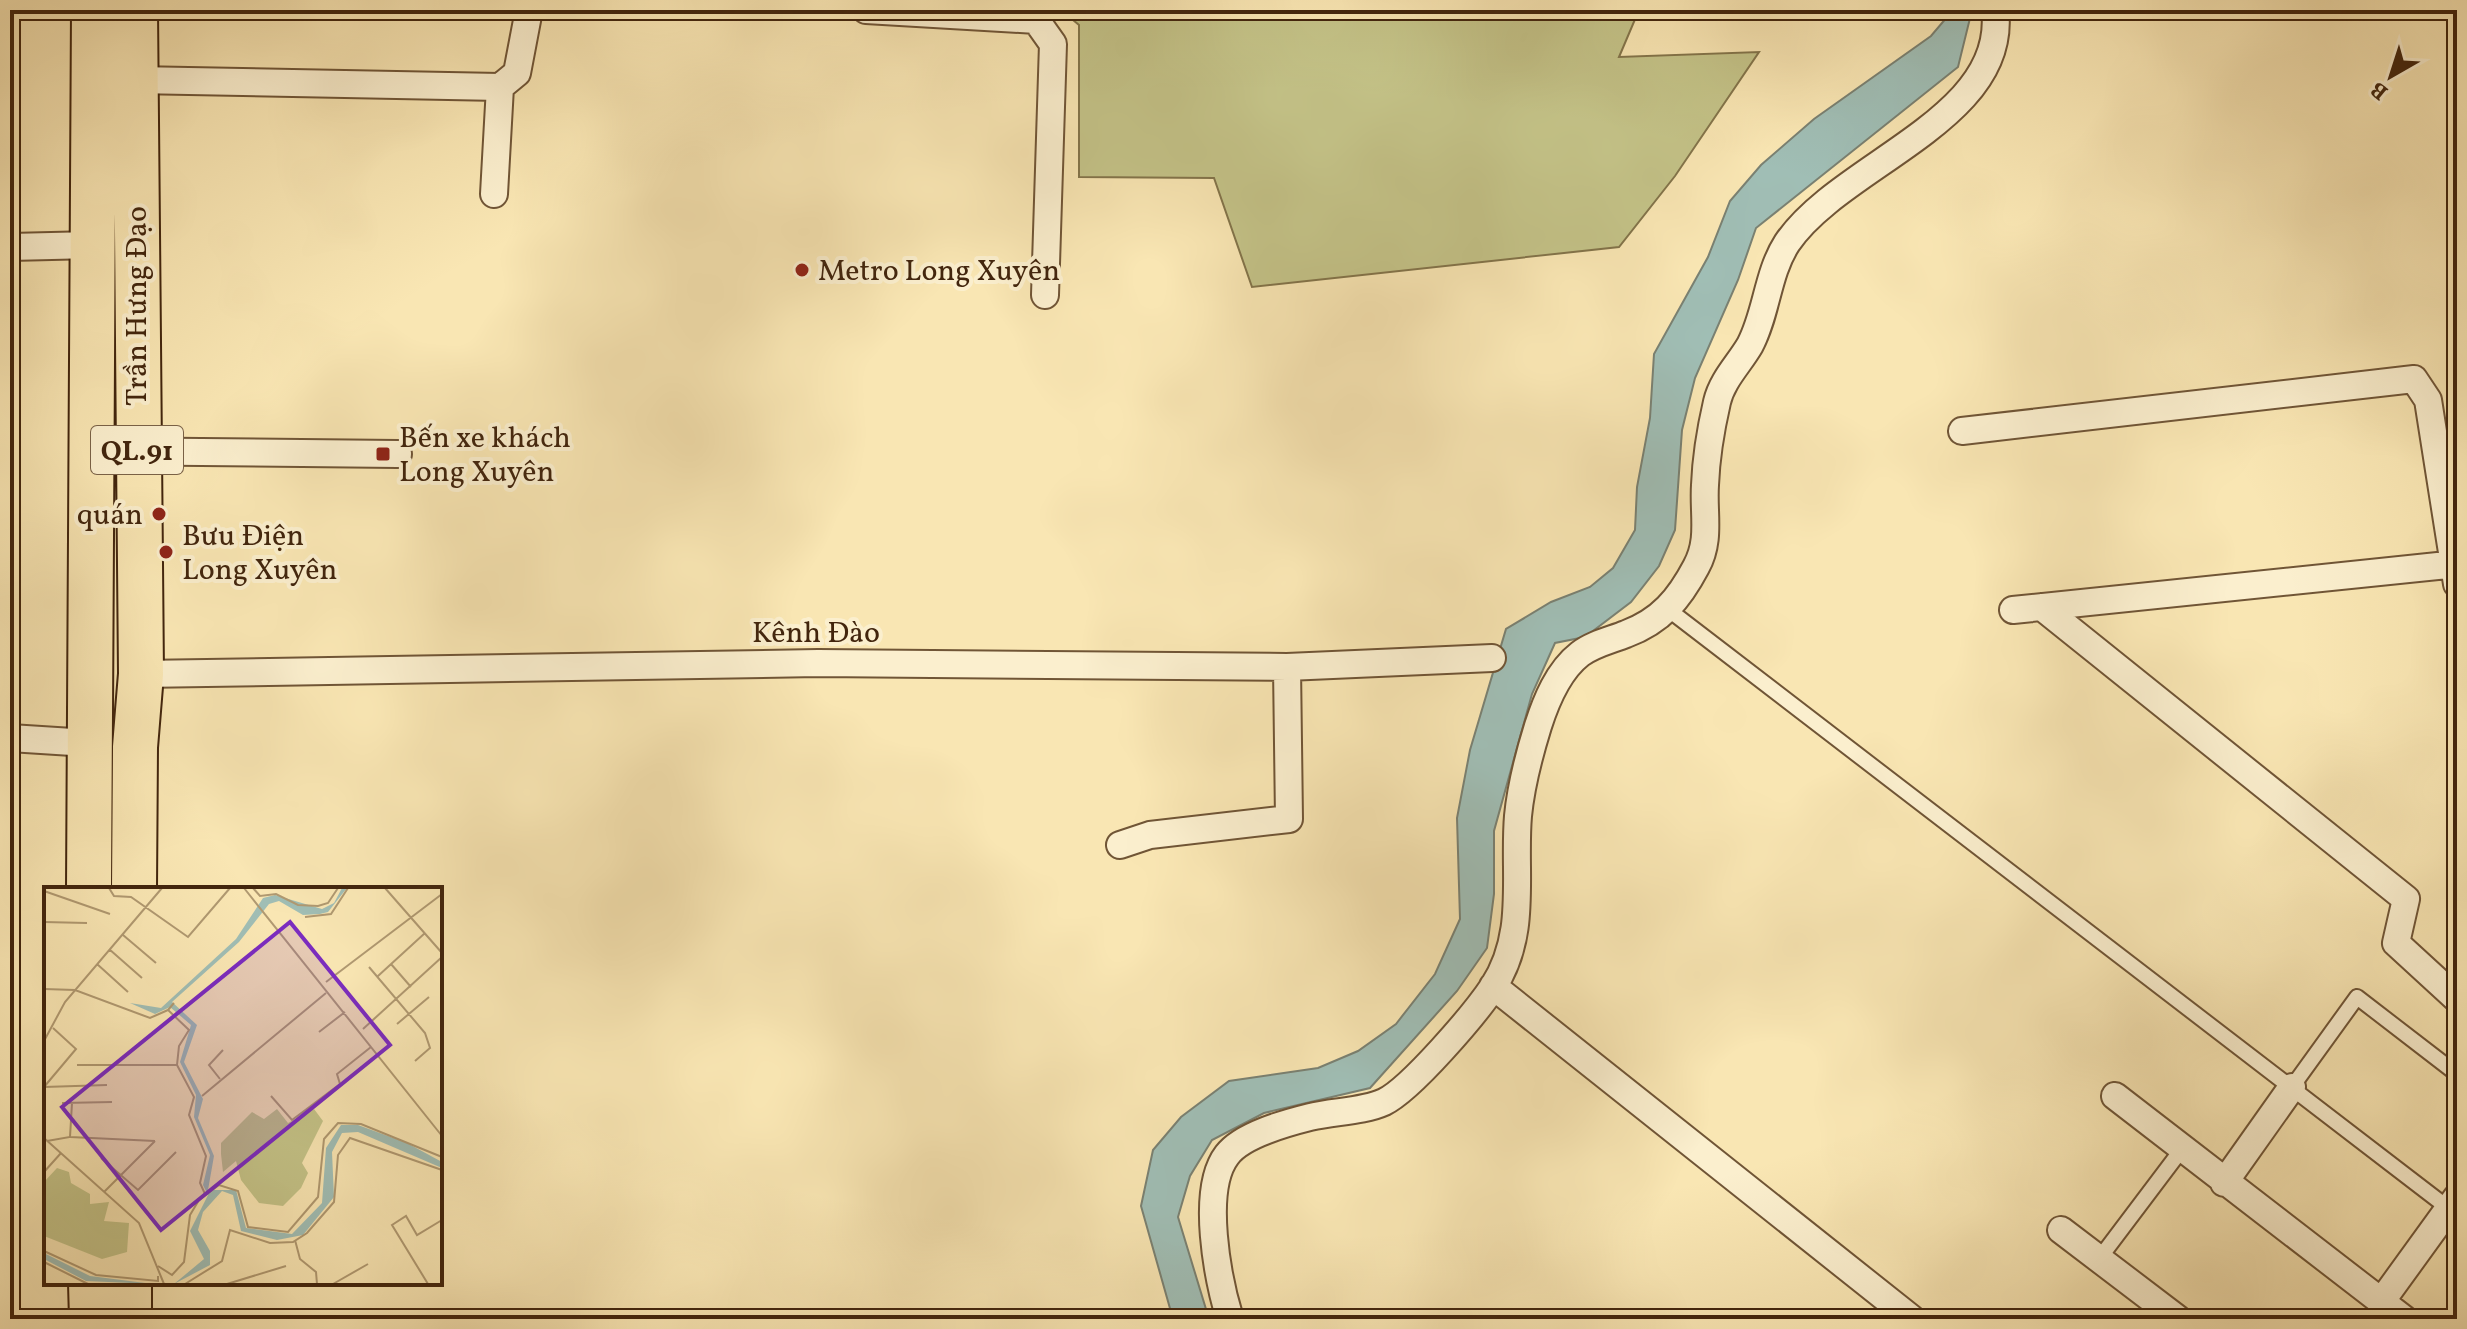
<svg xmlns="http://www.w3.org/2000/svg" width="2467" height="1329" font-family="Vollkorn,serif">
<rect width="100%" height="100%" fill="#f9e6b3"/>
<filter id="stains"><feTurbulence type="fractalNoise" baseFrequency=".0025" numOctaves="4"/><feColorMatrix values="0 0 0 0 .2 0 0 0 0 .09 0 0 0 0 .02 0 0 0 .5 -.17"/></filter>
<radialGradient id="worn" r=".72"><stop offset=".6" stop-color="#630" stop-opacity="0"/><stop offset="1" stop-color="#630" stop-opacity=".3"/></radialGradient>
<path fill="#c4c388" stroke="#83744a" stroke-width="2" d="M1061 10H1639L1619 57 1759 52 1675 176 1619 247 1252 287 1214 178 1079 177V25Z"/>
<path fill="#a0beb5" stroke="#7a8172" stroke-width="2" d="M1953 10H1972L1958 67 1756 228 1738 280 1695 378 1682 430 1675 530 1659 566 1631 602 1585 637 1555 643 1532 694 1494 831V894L1487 948 1457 991 1370 1088 1264 1113 1212 1140 1190 1176 1178 1217 1209 1319H1173L1141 1206 1153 1150 1181 1117 1229 1081 1318 1068 1358 1051 1396 1024 1435 974 1460 919 1457 818 1470 750 1506 629 1551 602 1590 587 1613 568 1635 530 1637 487 1650 418 1654 354 1708 257 1730 201 1761 165 1814 119 1931 36Z"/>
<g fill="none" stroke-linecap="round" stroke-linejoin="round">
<g stroke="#705536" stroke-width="18">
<path id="service" d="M1669 610 2452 1211
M2292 1087 2357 997 2457 1074
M2099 1259 2182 1149"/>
</g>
<g stroke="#705536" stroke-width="30">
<path id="minor" d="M866 10 1036 20 1053 44 1045 295
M135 80 500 87 517 73 529 10
M494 194 500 87
M10 247 93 245
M1962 431 2414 379 2428 400 2457 584
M92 451 398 454
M2042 607 2406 899 2396 943 2457 999
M2013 610 2457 564
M141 674 818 663 1287 667 1492 658
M10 738 88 743
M1120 845 1150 835 1289 819 1287 667
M1493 986 1912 1319
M2115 1096 2404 1319
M2224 1183 2292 1087
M2061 1230 2178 1319
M2381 1302 2457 1197
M1230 1319C1218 1280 1200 1190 1227 1155 1242 1135 1286 1123 1310 1117 1333 1111 1362 1112 1384 1102 1411 1089 1475 1014 1493 987 1528 934 1513 874 1518 816 1521 785 1529 755 1538 726 1546 701 1558 671 1580 654 1593 644 1611 640 1626 634 1661 621 1679 599 1696 567 1711 540 1703 514 1705 485 1706 459 1711 428 1717 402 1722 380 1739 364 1750 345 1767 313 1767 274 1787 243 1840 164 2009 119 1995 10"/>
</g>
<g stroke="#42250d" stroke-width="48">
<path id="trunk" d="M89 889 94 10
M134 889 135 747 141 674 135 10
M91 1283 92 1319
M129 1319V1283"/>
</g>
<use href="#service" stroke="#fbefce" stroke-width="14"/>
<use href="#minor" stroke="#fbefce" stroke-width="26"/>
<use href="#trunk" stroke="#f9e6b3" stroke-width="44"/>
</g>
<g fill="#8f2418" stroke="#fbefce" stroke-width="3">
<circle cx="802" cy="270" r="8"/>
<rect x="375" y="446" width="16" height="16" rx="4"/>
<circle cx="159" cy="514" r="8"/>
<circle cx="166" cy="552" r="8"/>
</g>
<g text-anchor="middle" stroke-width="8" stroke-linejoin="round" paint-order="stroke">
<rect fill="#fbefce" stroke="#7a6247" stroke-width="2" x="91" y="426" width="92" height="48" rx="6"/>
<g font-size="28" font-weight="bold" fill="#42250d">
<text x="137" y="460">QL.91</text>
</g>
<g font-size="30" fill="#42250d" stroke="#fbefce" text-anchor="start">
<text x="818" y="280">Metro Long Xuyên</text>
<text x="399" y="447">Bến xe khách<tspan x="399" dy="34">Long Xuyên</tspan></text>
<text x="143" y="524" text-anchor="end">quán</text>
<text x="182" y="545">Bưu Điện<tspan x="182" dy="34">Long Xuyên</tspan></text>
</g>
<g font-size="30" fill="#42250d" stroke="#fbefce">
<text transform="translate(136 306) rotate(-90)" y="10">Trần Hưng Đạo</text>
<text x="816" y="642">Kênh Đào</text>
</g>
</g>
<g transform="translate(44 887)">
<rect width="398" height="398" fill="#f9e6b3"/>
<path d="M233 222 244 236 270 222 279 234 258 276 264 286 257 301 239 319 215 316 197 293 192 274 179 285 177 267V256L208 225 220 232ZM13 281 25 285 27 296 46 307V317L65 315 60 334 85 336 83 365 58 372 0 349V295Z" fill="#c4c388"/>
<path d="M298 1H303L284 25 276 27 259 28 235 14 225 17 195 55 128 115 153 138 140 175 159 212 154 231 170 269 164 303H192L202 341 248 347 278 316 282 261 297 238H314L363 256 398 275V281L314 245 298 246 288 265 290 310 259 348 233 353 197 344 189 308 178 304 159 325 154 343 166 364V378L130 397 160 372 146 344 164 308 159 298 166 268 150 230 152 208 136 175 147 138 126 120 111 127 86 116 117 121 192 52 219 11 231 8 278 22 290 16ZM0 366 46 389 109 397 42 394 0 372Z" fill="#a0beb5"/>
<path fill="none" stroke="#b09971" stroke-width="2" d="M65 1 70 9 87 10 144 50 186 1M200 1 398 249M209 1 216 9 232 7 254 18 274 19 284 16 294 1M341 1 398 66M0 4 66 27M261 30 287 27 304 1M0 35 43 36M79 48 112 76M65 62 98 91M53 77 84 105M347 77 367 100M325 80 381 146 386 161 371 174M334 89 381 46M282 95 398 7M0 102 31 103 106 131 124 123M130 116 124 123 145 143 135 159 133 178 150 210 145 228 162 269 156 296 161 307M353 137 385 110M319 142 398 70M275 145 301 125M0 154 21 115 118 1M33 178H133M176 192 165 178 179 163M0 200 32 162 9 141M0 200 63 198M158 209 282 106M227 209 248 233 296 197 293 187 327 160M18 216 68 215M26 250 111 254M0 251 95 336 120 397M3 254 26 250 28 216M57 271 94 303 132 265M0 285 17 266M60 305 111 254M251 353 256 372 272 385 273 397M0 364 52 388 114 394V389M0 375 44 397M114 379 128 388 140 375 146 328 155 313 175 298 194 304 204 340 244 345 274 310 280 252 294 236 317 237 398 270M141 397 178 374 186 343 226 356 249 355 263 346 290 315 294 268 306 251 398 283M183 397 242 379M289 397 324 377M384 397 348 338 362 329 373 348 398 333"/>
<path fill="#7b2cbf" fill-opacity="0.15" stroke="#7b2cbf" stroke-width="4" d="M246 35 346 158 117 343 18 220Z"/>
<rect width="398" height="398" fill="none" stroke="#42250d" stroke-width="4"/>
</g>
<rect width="2467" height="1329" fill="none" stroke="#f9e6b3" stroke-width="40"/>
<rect x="12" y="12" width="2443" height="1305" fill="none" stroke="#42250d" stroke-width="4"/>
<rect x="20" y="20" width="2427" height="1289" fill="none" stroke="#42250d" stroke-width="2"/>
<g transform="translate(2391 76) rotate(219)" stroke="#fbefce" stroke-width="6" paint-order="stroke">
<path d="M0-6L14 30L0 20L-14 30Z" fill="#42250d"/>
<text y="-12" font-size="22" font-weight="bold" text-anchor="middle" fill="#42250d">B</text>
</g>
<rect width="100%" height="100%" filter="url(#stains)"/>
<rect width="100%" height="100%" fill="url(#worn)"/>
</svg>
